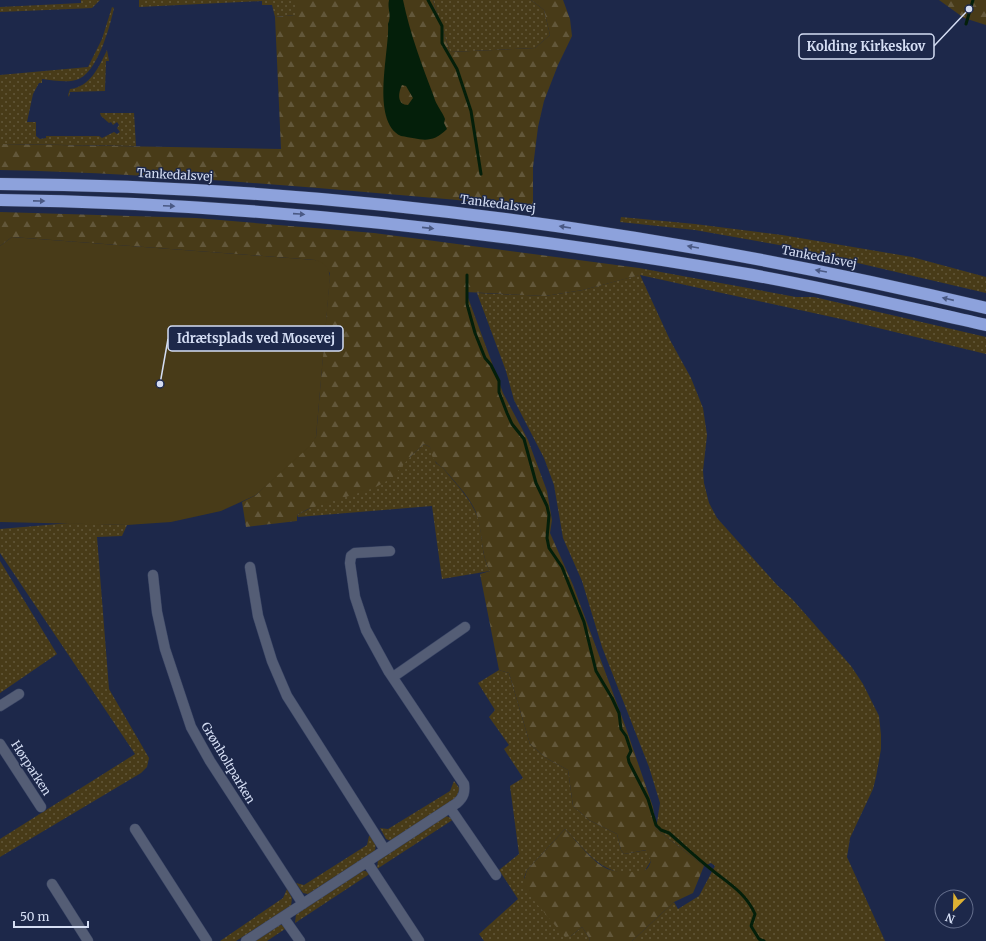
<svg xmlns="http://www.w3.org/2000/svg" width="986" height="941" font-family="Merriweather,serif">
<defs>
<pattern id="grass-dots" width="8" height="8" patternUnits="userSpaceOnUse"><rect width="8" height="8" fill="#483b18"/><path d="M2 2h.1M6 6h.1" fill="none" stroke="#62573a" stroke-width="1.8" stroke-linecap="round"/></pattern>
<pattern id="forest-firs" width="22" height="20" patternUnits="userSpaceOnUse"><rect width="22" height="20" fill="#483b18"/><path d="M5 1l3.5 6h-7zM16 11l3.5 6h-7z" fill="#62573a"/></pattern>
</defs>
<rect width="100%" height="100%" fill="#1d284a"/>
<path fill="url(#grass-dots)" d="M81 0H100L92 8 0 12V7L81 3Z
M139 0H295V15L275 17 272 5H262V1L139 7Z
M433 0H531L544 10 550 35 535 48 450 52Z
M112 7 114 8C110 26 97 75 76 80 66 83 52 80 42 79V83H39L33 94 27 122H36V136L40 139 46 138V136H99L102 138 114 132 117 134 120 132 117 128 119 125 117 122 113 125 111 122 109 123 101 116 100 113H134L136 146 0 144V75L88 67 102 39Z
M107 50 109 61H106L105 91 70 92 69 97 68 95 70 89C90 87 99 67 107 50Z
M621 217 695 224 782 235 912 257 986 277V293L785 246 695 230 620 222Z
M639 268 796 297H814L986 337V354L841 319 640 275 670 340 691 378 703 408 707 435 703 471 704 483 709 503 717 518 777 585 793 600 851 666 863 684 879 716 881 735V749L876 777 873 789 850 838 847 857 885 941H632L674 902 678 909 699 896 715 866 711 863 704 866 656 829 660 803 649 767 602 647 582 581 563 538 554 485 544 458 514 400 506 371 477 293 545 296 583 290 639 275Z
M424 444 430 447 436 463 443 468C456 484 473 501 479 521 483 539 481 555 490 571L442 579 432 506 298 517 297 515 410 457Z
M70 523 127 525 122 536 97 537 109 689 149 758 147 767 141 773 0 857V839L135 754 0 553V529Z
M0 561 57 654 0 693Z
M499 670 509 673 530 744 546 758 568 770 573 806 589 820 617 834 621 850 624 854 647 850 651 861 644 872C605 880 589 854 565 829L527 870 524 878 571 936 582 927 590 939 589 941H484L479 934 518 899 499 870 519 854 510 786 523 778 504 749 509 745 489 717 495 710 478 683Z
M454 781 460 789 455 799 391 841 386 839 380 828 388 829 450 791Z
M446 816 454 819 377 869 378 860Z
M369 836H371L376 843 375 851 308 894 303 893 296 883 304 885 367 845Z
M362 870 371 873 295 923 296 914Z
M287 889 292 898 291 906 236 941H220L283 898Z
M279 924 288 927 267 941H254Z"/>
<path fill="url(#forest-firs)" d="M295 0H433L450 52 535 48 550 35 544 10 531 0H563L570 19 572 36 558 65 544 101 538 127 533 167V207C356 191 178 174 0 170V144L281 149 275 17 295 15Z
M939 0H986V25L964 18Z
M0 212 196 218 374 233 639 268 640 275 583 290 545 296 466 292 503 393 528 440 547 491 552 520 550 533 573 585 626 728 653 807 656 829 704 866 693 893 674 902 632 941H589L590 939 582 927 571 936 565 937 525 890 523 883 527 870 565 829C576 840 596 867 611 870 618 872 625 872 632 872 643 873 648 871 651 861L646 850 624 854 621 850 617 834 589 820 573 806 568 770 546 758 530 744 509 673 499 670 480 574 490 571C479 551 484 528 474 508 467 494 453 480 443 468 435 463 431 457 430 447L424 444 410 457 392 478 374 488 308 509 297 515V521L246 527 242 502 256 495 316 437 330 273 315 260 12 237 0 246Z"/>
<path fill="#483b18" d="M12 237 315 260C324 262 329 268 330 277L316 437 310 446 256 495 221 511 171 522 127 525 0 522V246Z"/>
<path fill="#041f0a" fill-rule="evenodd" d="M389 0H403C410 34 422 65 434 97 436 105 442 111 445 119L444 123 447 129C431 145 421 139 401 136 370 121 390 50 388 24 392 15 387 9 389 0ZM402 85 406 86 413 98 408 105C397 105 398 93 402 85Z"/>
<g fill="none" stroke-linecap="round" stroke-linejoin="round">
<path stroke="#041f0a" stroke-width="3" d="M428 0 442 26V43L457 69 471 111 481 174
M966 24 973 0
M467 275V304L475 333 485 358 491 365 499 381V392L507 413 512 424 524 439 536 483 547 506 549 515 547 538 549 548 562 567 584 622 596 671 612 698 619 713 621 729 626 736 631 751 628 757 629 762 648 799 656 825 661 830 669 833C683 845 697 858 712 870 728 883 746 893 755 914L751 926 759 939 764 941"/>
<g stroke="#3a4565" stroke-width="11">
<path id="minor" d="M250 567 258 616 272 661 287 696 385 850
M153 575 157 612 165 649 191 727 210 761 303 904
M393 677 465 627
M0 706 19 694
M0 744 41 807
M450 808 496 875
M135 829 207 941
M367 862 419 941
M52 884 88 941
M283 917 300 941
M246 941 457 803C464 797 465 792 464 784L389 672 366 630 355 597 350 563 351 556 355 553 390 551"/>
</g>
<g stroke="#3a4565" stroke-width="13">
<path id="highway" d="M0 184C332 186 663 231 986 308
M0 200C249 203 496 231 741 273 823 287 905 307 986 325"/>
</g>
<use href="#minor" stroke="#545d75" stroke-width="10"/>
<use href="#highway" stroke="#8da2dc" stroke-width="12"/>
</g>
<defs><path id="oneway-solid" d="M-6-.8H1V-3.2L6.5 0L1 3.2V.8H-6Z"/></defs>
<g fill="#4a5984">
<use href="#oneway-solid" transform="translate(39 201) rotate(1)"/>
<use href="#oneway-solid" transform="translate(169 206) rotate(2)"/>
<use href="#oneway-solid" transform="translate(299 214) rotate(4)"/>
<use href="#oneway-solid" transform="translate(565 227) rotate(-171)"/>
<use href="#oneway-solid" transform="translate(428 228) rotate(6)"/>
<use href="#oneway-solid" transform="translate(693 247) rotate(-170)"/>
<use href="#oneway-solid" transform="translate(821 271) rotate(-170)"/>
<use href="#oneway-solid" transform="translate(948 299) rotate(-167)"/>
</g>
<g text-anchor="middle" stroke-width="3" stroke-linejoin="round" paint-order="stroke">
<g font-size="12" fill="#d4ddf3" stroke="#1d284a">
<text transform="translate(175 175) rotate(3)" y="4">Tankedalsvej</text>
<text transform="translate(498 204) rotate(7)" y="4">Tankedalsvej</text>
<text transform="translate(819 257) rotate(11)" y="4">Tankedalsvej</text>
<text transform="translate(228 763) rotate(59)" y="4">Grønholtparken</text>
<text transform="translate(31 768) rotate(57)" y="4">Hørparken</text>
</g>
</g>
<path fill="none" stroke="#d4ddf3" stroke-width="1.5" d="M969 9L934 46M160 384L168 339"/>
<g fill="#d4ddf3" stroke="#1d284a" stroke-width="1.5">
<circle cx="969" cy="9" r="4"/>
<circle cx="160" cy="384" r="4"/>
</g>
<g fill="#1d284a" stroke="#d4ddf3" stroke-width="1.5">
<rect x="799" y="34" width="135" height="25" rx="4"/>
<rect x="168" y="326" width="175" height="25" rx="4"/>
</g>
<g font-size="13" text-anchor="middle" font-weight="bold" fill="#d4ddf3">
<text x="866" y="51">Kolding Kirkeskov</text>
<text x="256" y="343">Idrætsplads ved Mosevej</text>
</g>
<g transform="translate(954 909) rotate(203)"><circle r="19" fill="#1d284a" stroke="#66708e"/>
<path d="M0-3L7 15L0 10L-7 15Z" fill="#ddb133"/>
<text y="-6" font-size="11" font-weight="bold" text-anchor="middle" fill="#d4ddf3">N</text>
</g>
<path d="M14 921v6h74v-6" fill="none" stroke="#d4ddf3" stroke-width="2"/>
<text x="20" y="921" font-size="12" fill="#d4ddf3" stroke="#1d284a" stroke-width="3" paint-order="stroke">50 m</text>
</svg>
